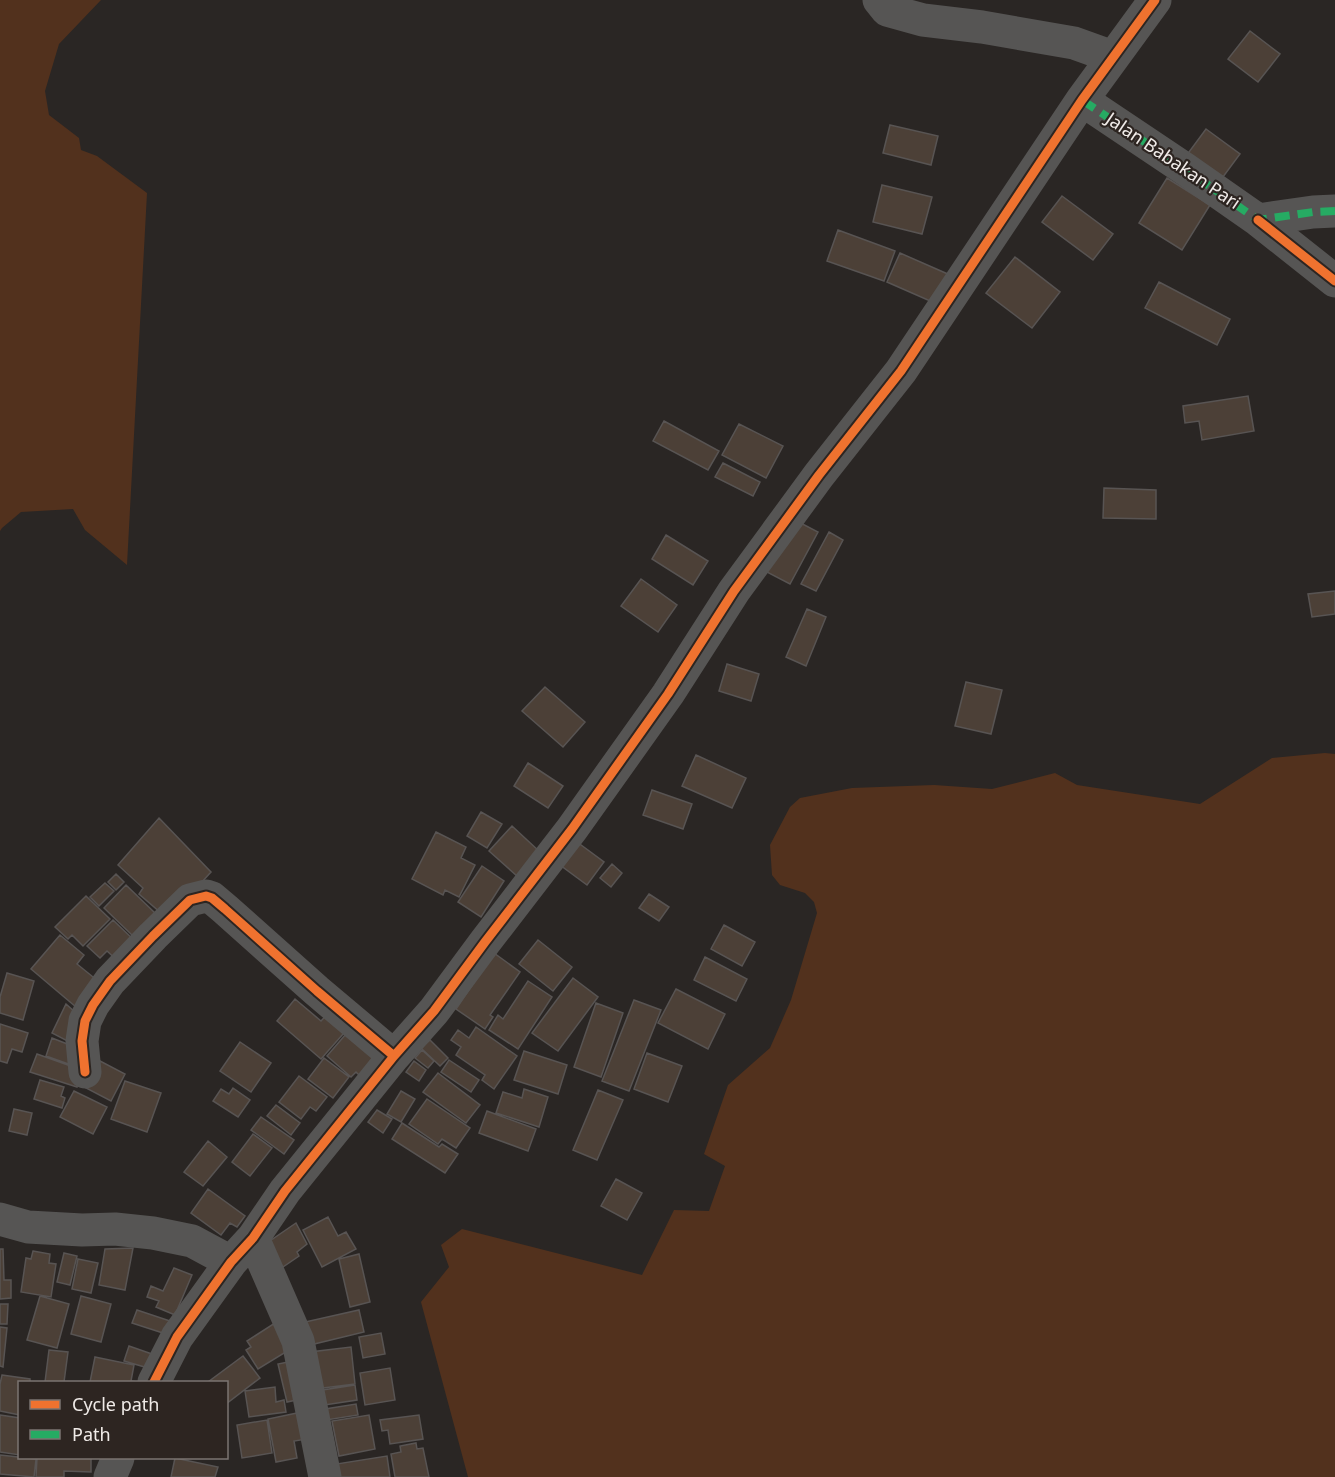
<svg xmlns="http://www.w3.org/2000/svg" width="1335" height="1477" font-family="'Noto Sans',sans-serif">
<rect width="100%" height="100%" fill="#2a2624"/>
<path fill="#52311d" d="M0 0H101L59 44 45 91 49 115 79 138 81 150 97 156 147 193 127 565 85 530 73 509 21 512 2 528 0 531Z
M1325 753 1335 754V1477H468L421 1302 449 1267 441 1245 462 1229 642 1275 674 1210 709 1211 725 1166 704 1154 728 1085 770 1048 791 1000 817 913 814 902 805 893 780 885 772 875 770 845 790 807 800 798 852 788 934 785 992 789 1055 773 1077 785 1200 804 1272 758Z"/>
<path fill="#4c4037" stroke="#585453" stroke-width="1.5" d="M1250 31 1280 54 1258 82 1228 59Z
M890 125 938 136 931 165 883 153Z
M1206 129 1240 154 1220 181 1186 156Z
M1167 178 1210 205 1182 250 1139 223Z
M882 185 932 197 922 234 873 222Z
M1062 196 1113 234 1093 260 1042 222Z
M838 230 895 251 884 281 827 261Z
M900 253 950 275 937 304 887 282Z
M1015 257 1060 292 1032 328 986 293Z
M1159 282 1230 319 1217 345 1145 308Z
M1248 396 1254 431 1202 440 1199 421 1185 423 1183 406Z
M664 421 719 451 708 470 653 441Z
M739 424 783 446 766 478 722 455Z
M723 463 760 482 753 496 715 477Z
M1104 488 1156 490V519L1103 518Z
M791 518 818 532 790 584 763 570Z
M829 532 843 540 816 591 801 584Z
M666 535 708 561 693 585 652 559Z
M641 579 677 605 658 632 621 606Z
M1335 591V614L1312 617 1308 594Z
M807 609 826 617 806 666 786 657Z
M727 664 759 674 751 701 719 691Z
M966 682 1002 690 991 734 955 726Z
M545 687 585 722 563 747 522 711Z
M696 755 746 778 732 808 682 786Z
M528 763 563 786 548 808 514 786Z
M652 790 692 804 683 829 643 815Z
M481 812 502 824 487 848 467 836Z
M159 818 211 872 168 919 139 894 143 888 118 865Z
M512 826 540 852 518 877 489 851Z
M436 832 466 847 461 858 475 865 459 897 445 890 443 895 412 879Z
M573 839 604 862 587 885 556 862Z
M612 864 622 873 611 887 600 878Z
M482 866 504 881 481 917 458 902Z
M116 874 124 882 116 890 108 882Z
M105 883 114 891 99 906 90 897Z
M126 885 155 913 133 936 104 908Z
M649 894 669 907 659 921 639 908Z
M86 896 110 919 83 946 72 935 68 939 55 927Z
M113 920 138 944 120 963 107 951 100 958 87 946Z
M724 925 755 942 742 966 711 949Z
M60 935 84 955 77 964 98 981 76 1007 31 969Z
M538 940 572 967 553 991 519 964Z
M494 953 520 972 490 1015 493 1017 485 1029 456 1009Z
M705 957 747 979 736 1001 694 980Z
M7 973 34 981 23 1020 0 1013V997Z
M573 978 598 997 558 1051 532 1033Z
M528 981 552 997 518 1049 489 1030 498 1015 503 1019Z
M676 989 725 1014 708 1049 658 1023Z
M295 999 321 1021 332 1009 351 1025 321 1059 277 1021Z
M634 1000 661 1010 629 1091 602 1081Z
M596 1003 623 1013 601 1077 574 1067Z
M66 1004 85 1021 77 1046 52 1033Z
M0 1024 28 1033 22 1052 12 1049 7 1063 0 1061Z
M352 1027 380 1054 360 1076 356 1072 351 1077 327 1056Z
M476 1027 517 1056 494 1089 482 1080 485 1075 456 1055 461 1047 451 1040 458 1030 469 1038Z
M52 1038 80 1049 74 1066 46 1056Z
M430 1040 448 1058 440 1066 421 1048Z
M240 1042 271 1063 251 1092 220 1071Z
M422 1050 434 1061 428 1068 415 1058Z
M524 1051 567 1065 558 1094 514 1080Z
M647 1053 682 1066 668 1102 634 1089Z
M37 1054 82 1070 77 1087 30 1072Z
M324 1058 349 1077 333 1098 308 1079Z
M449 1060 479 1080 471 1092 441 1072Z
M100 1061 125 1074 111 1101 86 1088Z
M414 1061 426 1070 419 1081 406 1072Z
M438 1073 480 1105 466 1123 423 1092Z
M299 1076 327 1097 316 1111 310 1107 301 1119 279 1102Z
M40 1080 64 1087 61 1096 65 1098 62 1108 34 1099Z
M125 1081 161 1093 147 1132 111 1119Z
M233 1088 250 1100 238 1117 213 1101 221 1089 229 1094Z
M524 1089 548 1097 539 1127 496 1113 503 1092 522 1098Z
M598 1090 623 1100 597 1160 573 1150Z
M74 1091 107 1107 93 1134 60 1117Z
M401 1091 415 1099 401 1122 387 1114Z
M427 1099 470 1128 456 1148 442 1139 438 1144 409 1124Z
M276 1105 300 1123 291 1135 267 1116Z
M14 1109 32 1113 27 1135 9 1131Z
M377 1110 392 1119 383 1133 368 1122Z
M487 1111 536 1129 528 1151 479 1133Z
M261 1117 294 1140 284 1154 251 1130Z
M402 1123 439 1147 442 1144 458 1154 445 1173 392 1139Z
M253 1134 272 1148 250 1176 232 1162Z
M208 1141 227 1157 203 1186 184 1172Z
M616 1179 642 1193 627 1220 601 1206Z
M208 1189 245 1216 237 1227 230 1223 221 1235 191 1213Z
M328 1217 338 1236 346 1232 356 1249 322 1267 303 1230Z
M296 1223 307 1244 297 1252 299 1256 280 1269 264 1245Z
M133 1248 125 1290 99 1285 105 1249Z
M0 1249H3L4 1280H11V1298L0 1299Z
M33 1251 50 1254 49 1263 56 1264 51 1297 21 1292 26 1258 31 1259Z
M64 1253 77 1256 70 1285 57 1282Z
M359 1254 370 1302 350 1307 339 1259Z
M78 1259 98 1263 91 1293 72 1289Z
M174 1268 192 1275 175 1315 156 1307 159 1301 147 1297 151 1286 163 1291Z
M40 1296 69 1304 57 1348 27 1340Z
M81 1296 111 1304 101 1342 71 1334Z
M0 1304H8L7 1324H0Z
M137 1310 170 1321 166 1334 132 1323Z
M359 1310 364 1332 310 1345 305 1322Z
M278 1321 294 1347 258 1369 246 1350 251 1347 247 1341Z
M0 1327 7 1328 3 1367 0 1366Z
M381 1333 385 1354 363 1358 359 1337Z
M129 1346 152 1354 148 1368 124 1361Z
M351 1347 355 1384 315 1389 310 1352Z
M49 1350 68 1352 64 1382H45Z
M243 1356 260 1378 226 1404V1382H208Z
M95 1357 134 1365 131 1381 137 1382H90Z
M298 1360 306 1398 287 1402 278 1364Z
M390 1368 395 1400 365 1405 360 1373Z
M2 1375 30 1379V1382H20V1415L0 1411V1384Z
M355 1385 357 1400 318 1406 316 1391Z
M275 1387 276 1402 284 1400 286 1412 249 1417 245 1391Z
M356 1404 358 1415 320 1421 319 1410Z
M302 1412 307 1439 294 1441 297 1458 276 1462 268 1419Z
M0 1415 20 1418V1455L0 1452Z
M369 1415 375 1449 339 1456 332 1421Z
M419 1415 423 1439 390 1444 388 1430 382 1431 380 1420Z
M267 1420 272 1453 242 1458 237 1425Z
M416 1443 417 1449 423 1448 429 1477H395L391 1454 401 1452 400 1446Z
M0 1455 36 1459 34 1477 0 1474Z
M387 1456 390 1477H332L330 1465Z
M37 1458H91V1472L64 1471V1477H36Z
M175 1458 218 1467 215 1477H171Z"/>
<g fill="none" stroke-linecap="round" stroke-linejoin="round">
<path stroke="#565554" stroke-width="33" d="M879 0 887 10 923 20 982 27 1074 43 1113 57
M1082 100 1185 169 1258 220 1313 212 1335 211
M1258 220 1335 281
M85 1072 82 1041 85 1021 93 1005 110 981 153 936 190 900 206 896 212 898 225 909 317 991 394 1056
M0 1219 28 1227 82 1230 115 1229 153 1233 192 1241 231 1262
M253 1238 298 1341 325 1477
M154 1382 177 1337 231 1262 253 1238 285 1191 394 1056 434 1011 485 942 572 829 668 694 734 591 819 475 901 371 1082 100 1155 0
M110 1477 118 1458"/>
<path stroke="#26ab63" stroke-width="8" stroke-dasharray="15 8" stroke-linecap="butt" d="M1082 100 1185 169 1258 220 1313 212 1335 211"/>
<g stroke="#2d2521" stroke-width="13">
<path id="cycleway" d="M1258 220 1335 281
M85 1072 82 1041 85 1021 93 1005 110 981 153 936 190 900 206 896 212 898 225 909 317 991 394 1056
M154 1382 177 1337 231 1262 253 1238 285 1191 394 1056 434 1011 485 942 572 829 668 694 734 591 819 475 901 371 1082 100 1155 0"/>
</g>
<use href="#cycleway" stroke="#ef722f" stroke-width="9"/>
</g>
<g text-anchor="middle" stroke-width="4.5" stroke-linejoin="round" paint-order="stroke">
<g font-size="18" fill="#f0ebe8" stroke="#2d2521">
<text transform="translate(1173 161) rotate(34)" y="6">Jalan Babakan Pari</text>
</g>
</g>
<rect x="18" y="1381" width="210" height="78" fill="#2d2521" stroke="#7b7471" stroke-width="1.5"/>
<rect x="30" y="1400" width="30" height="9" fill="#ef722f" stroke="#7b7471" stroke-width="1.5"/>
<text x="72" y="1411" font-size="18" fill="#f0ebe8">Cycle path</text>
<rect x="30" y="1430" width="30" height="9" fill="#26ab63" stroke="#7b7471" stroke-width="1.5"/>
<text x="72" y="1441" font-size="18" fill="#f0ebe8">Path</text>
</svg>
